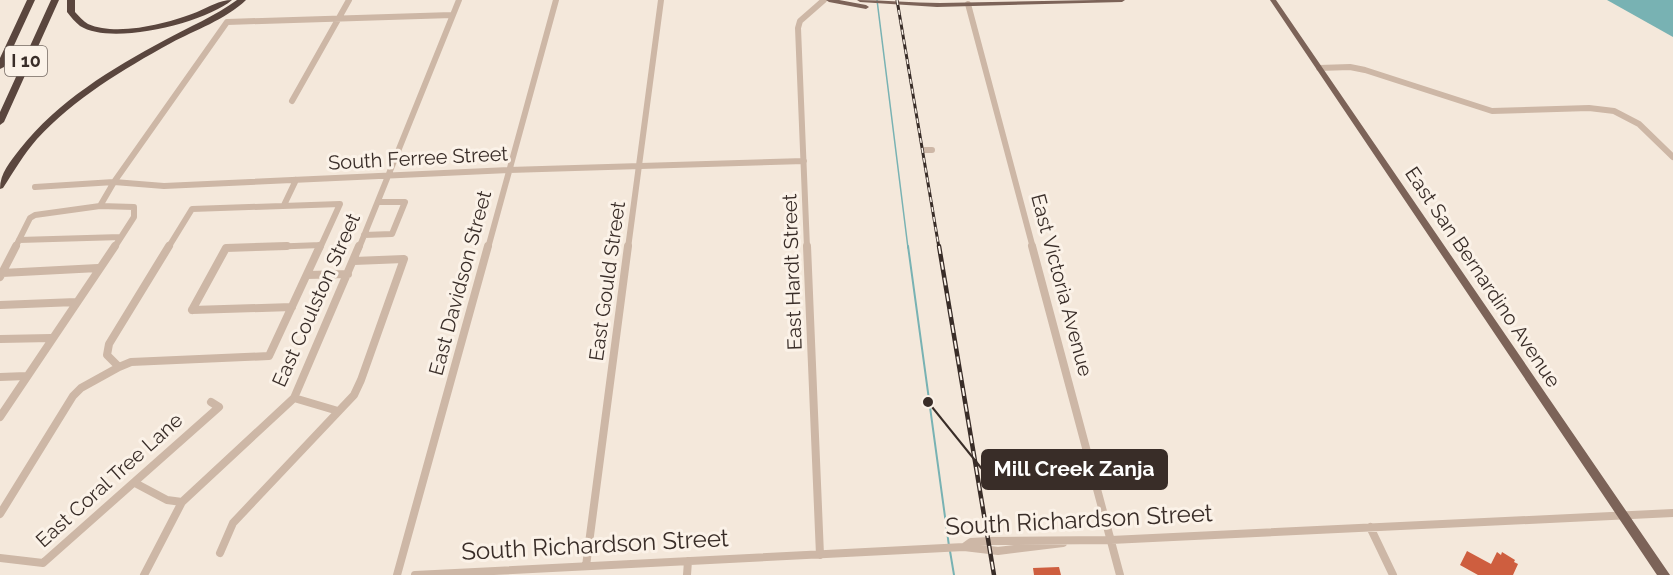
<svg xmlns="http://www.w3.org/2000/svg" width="1673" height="575" font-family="Raleway,sans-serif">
<rect width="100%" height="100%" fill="#f4e8db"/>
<path fill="#78b2b3" d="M1607 0H1673V37Z"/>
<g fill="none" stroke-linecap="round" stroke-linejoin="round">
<path stroke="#78b2b3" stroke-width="1.5" d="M877 0 908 248"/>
<path stroke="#78b2b3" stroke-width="2" d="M908 246 949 546
M950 551 954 575"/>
</g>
<path fill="#ce5e3f" d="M1467 551 1491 564 1497 552 1501 555 1502 552 1515 560 1514 562 1518 564 1513 575H1478L1460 565Z
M1059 567 1061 575H1034L1033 568Z"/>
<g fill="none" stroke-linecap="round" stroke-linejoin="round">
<path stroke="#cdb7a6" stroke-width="6" d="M968 4 1033 248
M1319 68 1350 67 1365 70 1492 111 1589 108 1614 111 1639 124 1673 157
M292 101 349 0
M925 150H932
M35 187 114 182 164 186 509 170 804 161
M284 205 296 180
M364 235 392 234 405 202H378
M19 240 121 237
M15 248 30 218 35 215 100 206
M114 248 134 217V207L100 206 114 182 227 22 452 15
M168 248 192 209 340 204 320 248
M240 248 321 245
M359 248 459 0
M488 248 556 0
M628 248 661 0
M807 248 798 28 800 21 824 0"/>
<path stroke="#cdb7a6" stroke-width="8" d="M807 246 820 555
M1032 246 1120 575
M2 273 98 268
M307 275 348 274
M0 277 16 246
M0 305 76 302
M192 310 226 248 287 246
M192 310 292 307
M0 339 51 338
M119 367 107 355 109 344 169 246
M119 367 131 362 269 356 320 246
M0 377 26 376
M294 398 338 411
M0 417 115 246
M135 483 167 500 182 502
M0 514 73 396 81 388 119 367
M1370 527 1393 575
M964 547 998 551 1063 543
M220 553 233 523 354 395 361 380 404 259 354 261
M0 558 43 563 219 407 211 402
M586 566 628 246
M144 575 182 502 294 398 359 246
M397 575 488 246
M415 575 964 547 971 542 989 541 1111 540 1673 513
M687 575 688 561"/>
<path fill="#7c6358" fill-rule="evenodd" d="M826 0H839L866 5 869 7 866 9 829 2Z
M857 0C885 0 912 3 940 3 1002 2 1063 0 1125 0L1122 2 937 7 860 2Z
M1270 0H1276L1670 575H1657Z"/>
<path fill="#5a463e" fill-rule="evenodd" d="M27 0H35L4 67 0 69V58Z
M51 0H59L4 122 0 125V112Z
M67 0H75V12C79 16 83 21 88 24 118 37 169 23 197 12 209 7 219 0 232 0 205 23 111 46 80 26 75 22 71 17 67 12Z
M237 0H246C225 20 195 30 171 43 122 70 75 98 37 139 24 154 14 171 3 188L0 189C0 173 10 162 20 149 58 101 111 69 165 40 189 27 215 16 237 0Z"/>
<g stroke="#392d28" stroke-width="3">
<path id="rail-far1" d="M897 0 939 248"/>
</g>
<g stroke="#392d28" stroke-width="4.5">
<path id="rail" d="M939 246 994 575"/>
</g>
<use href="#rail-far1" stroke="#fbf2e8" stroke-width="1.5" stroke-dasharray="5" stroke-linecap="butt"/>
<use href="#rail" stroke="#fbf2e8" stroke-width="2" stroke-dasharray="8" stroke-linecap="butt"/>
</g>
<g text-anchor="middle" stroke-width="6" stroke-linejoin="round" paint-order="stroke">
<rect fill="#fbf2e8" stroke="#736862" stroke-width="1.5" x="5" y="46" width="42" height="30" rx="4.5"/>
<g font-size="18" font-weight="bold" fill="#392d28">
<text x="26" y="67">I 10</text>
</g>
<g font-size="20" fill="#392d28" stroke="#fbf2e8">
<text transform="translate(418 158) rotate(-3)" y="7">South Ferree Street</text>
<text transform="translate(792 272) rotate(-92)" y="7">East Hardt Street</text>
<text transform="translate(1483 277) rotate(56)" y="7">East San Bernardino Avenue</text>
<text transform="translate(607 281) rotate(-82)" y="7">East Gould Street</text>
<text transform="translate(460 283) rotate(-75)" y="7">East Davidson Street</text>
<text transform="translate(1062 285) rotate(75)" y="7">East Victoria Avenue</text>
<text transform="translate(316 300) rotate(-66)" y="7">East Coulston Street</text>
<text transform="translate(109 480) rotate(-42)" y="7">East Coral Tree Lane</text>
</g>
<g font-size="24" fill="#392d28" stroke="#fbf2e8">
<text transform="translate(1079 520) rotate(-3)" y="8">South Richardson Street</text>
<text transform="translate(595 545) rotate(-3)" y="8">South Richardson Street</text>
</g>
</g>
<path fill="none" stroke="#392d28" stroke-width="2" d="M928 402L982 469"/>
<circle fill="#392d28" stroke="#fbf2e8" stroke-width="2" cx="928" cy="402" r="6"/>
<rect fill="#392d28" stroke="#392d28" stroke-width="2" x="982" y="450" width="185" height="39" rx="6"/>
<g font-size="21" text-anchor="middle" font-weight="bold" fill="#fff">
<text x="1074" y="476">Mill Creek Zanja</text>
</g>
</svg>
